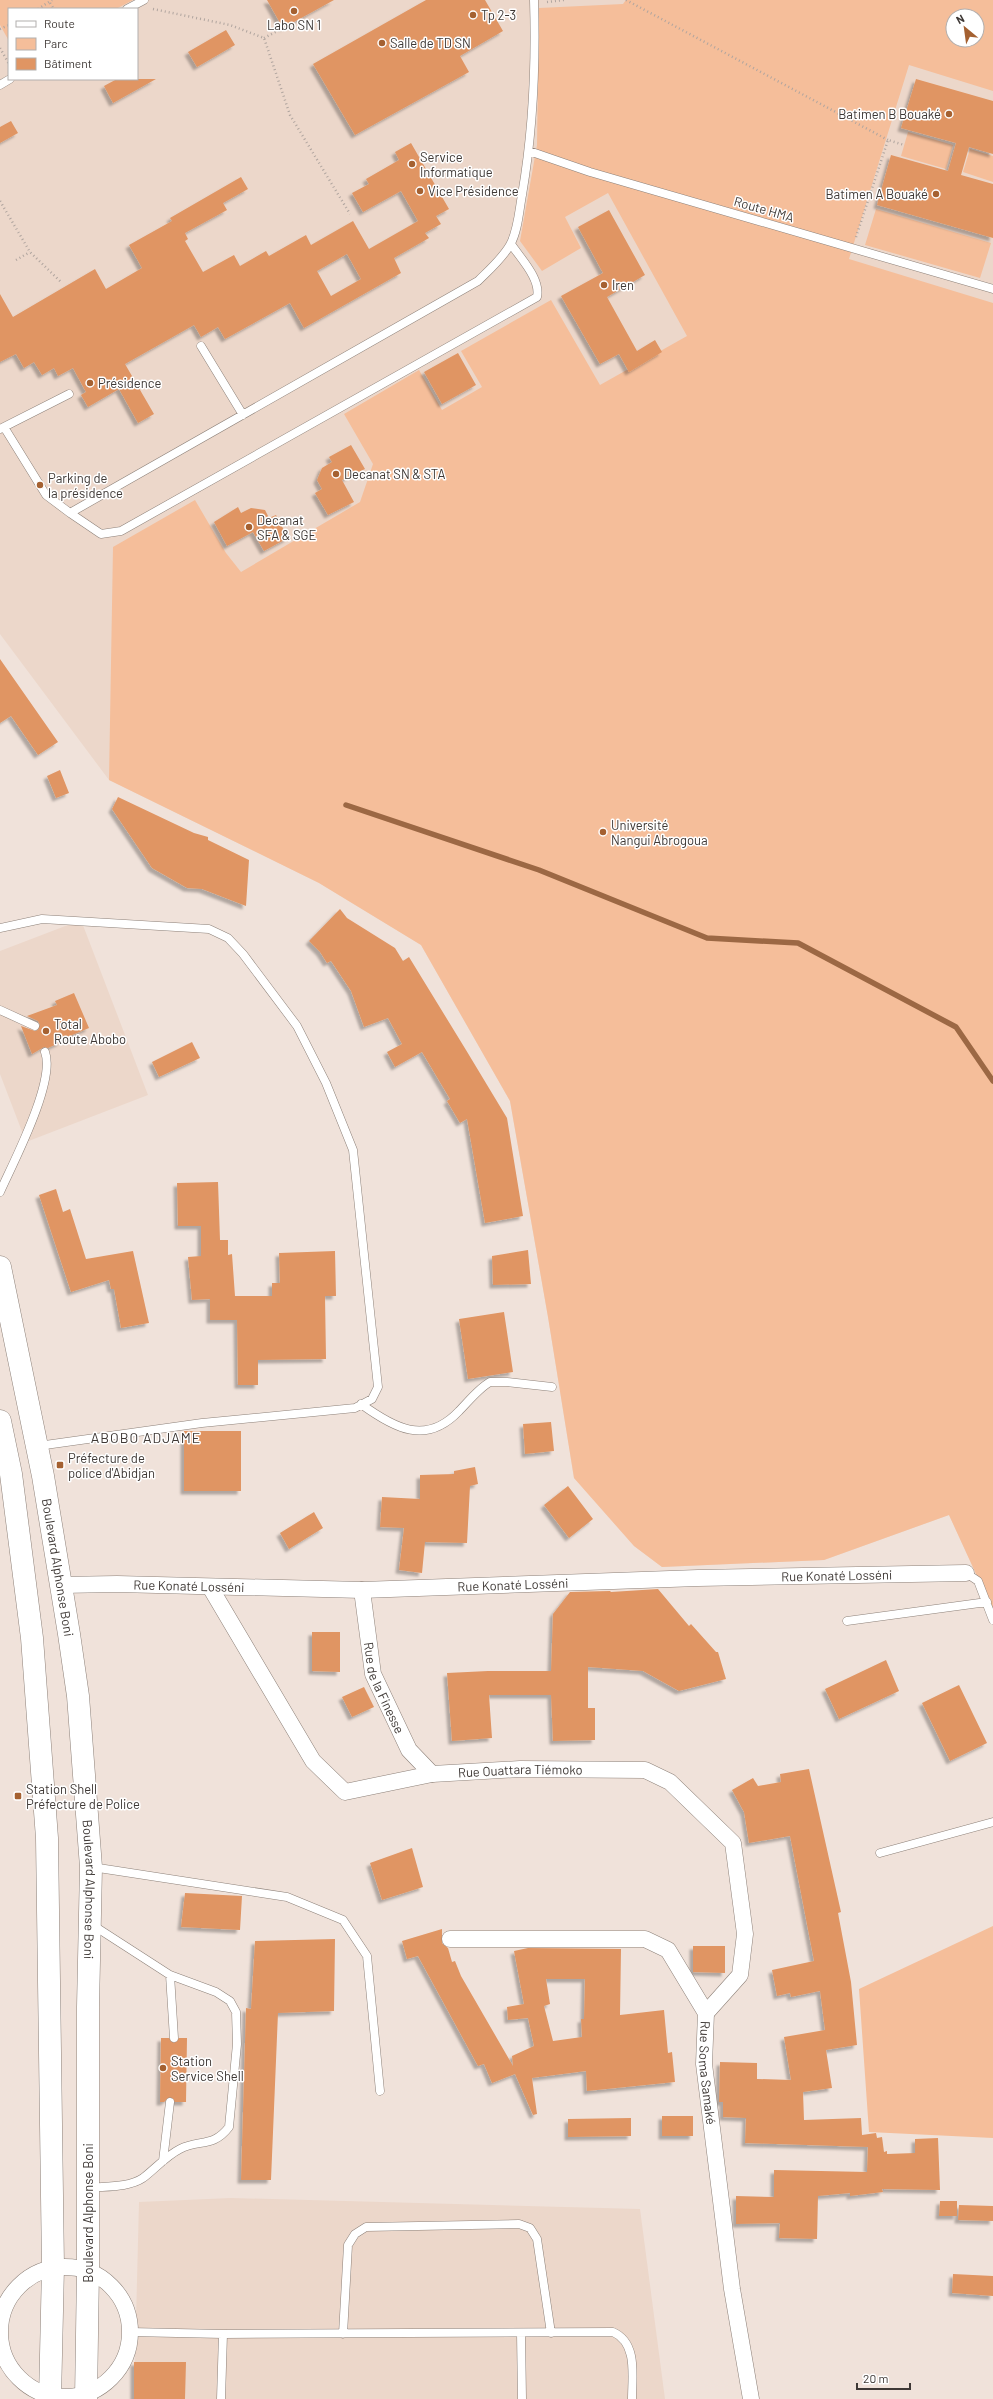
<svg xmlns="http://www.w3.org/2000/svg" width="993" height="2399" font-family="Barlow,sans-serif">
<defs>
<filter id="shadow"><feDropShadow dx="-3.5" dy="3.5" stdDeviation="1" flood-color="#0004"/></filter>
</defs>
<rect width="100%" height="100%" fill="#f0e2da"/>
<path fill="#ecd7ca" fill-rule="evenodd" d="M0 0H993V1611L949 1515 824 1560 662 1567 634 1546 574 1478 548 1317 510 1101 421 945 319 883 109 780 0 634ZM9 9H137V79H9ZM953 16H977V40H953Z
M81 920 148 1095 26 1142 0 1074V951Z
M231 2198 640 2209 665 2399H134L139 2202Z"/>
<path fill="#f5be9a" fill-rule="evenodd" d="M0 0H133L116 9H9V41L0 25Z
M626 0H993V91L909 65 849 259 993 303V1611L949 1515 824 1560 662 1567 634 1546 574 1478 548 1317 510 1101 421 945 319 883 109 780 113 547 195 500 226 553 241 572 360 502 373 464 344 414 419 370 442 410 482 387 461 351 551 300 600 385 687 336 608 193 565 217 581 248 542 271 520 241 537 145 539 8 623 4ZM953 16H977V40H953Z
M908 132 953 145 946 169 901 156Z
M970 149 993 156V182L963 172Z
M876 209 991 243 980 278 865 245Z
M993 1926V2138L869 2132 859 1989Z"/>
<g fill="none" stroke-linecap="round" stroke-linejoin="round">
<path stroke="#9c6844" stroke-width="5.5" d="M346 805 539 870 707 938 798 943 956 1027 993 1081"/>
</g>
<path fill="#e09563" fill-rule="evenodd" filter="url(#shadow)" d="M267 0H334L283 28Z
M426 0H485L503 31 460 56 469 72 355 135 313 64Z
M226 30 235 45 197 67 188 52Z
M117 79H156L113 103 104 86Z
M916 79 993 101V154L969 147 961 175 993 184V238L877 205 891 155 948 171 956 143 901 128Z
M11 121 18 133 0 143V127Z
M411 143 449 209 436 216 441 224 425 233 429 238 394 258 401 273 304 328 290 303 225 339 218 327 201 337 194 325 125 364 154 414 138 423 119 389 88 407 81 395 86 392 73 368 58 376 54 368 42 375 34 362 24 368 16 354 0 362V294L13 317 95 269 106 289 142 268 129 245 172 221 170 218 241 177 248 189 223 203 227 210 185 233 188 239 185 241 203 272 234 255 240 266 266 251 269 256 306 235 311 245 353 221 369 249 418 221 401 191 363 212 352 193 369 184 366 179 399 160 395 152ZM347 254 361 279 331 296 317 271Z
M609 210 645 275 607 297 637 351 655 340 662 352 629 372 619 354 600 364 561 296 603 273 578 227Z
M458 353 476 385 442 404 424 372Z
M351 445 365 469 342 480 354 502 328 515 315 493 322 489 317 480 322 468 332 462 329 457Z
M238 507 241 513 251 508 265 510 269 518 276 515 288 538 264 551 253 532 227 546 214 522Z
M0 659 58 742 38 755 11 716 0 723Z
M60 770 69 793 56 798 47 776Z
M118 797 194 833 208 837V840L249 860 246 906 202 889 187 888 152 868 112 809Z
M340 909 347 918 395 948 403 961 409 957 466 1050 507 1118 523 1216 485 1223 467 1119 460 1123 447 1101 450 1099 422 1052 395 1067 387 1052 402 1044 388 1018 364 1027 351 991 331 961 327 963 320 952 309 941Z
M74 993 89 1028 60 1040 61 1042 48 1048 44 1047 32 1054 21 1026 35 1031 38 1030 40 1025 38 1021 27 1016 57 1005 55 1001Z
M192 1042 200 1058 159 1077 152 1062Z
M218 1182 220 1240H228V1255L232 1254 235 1296H272V1283H280L279 1253 335 1251 336 1296H325L326 1359 258 1360V1385H238L237 1320H210V1299L192 1300 188 1257 201 1256V1226H178L177 1183Z
M56 1189 63 1212 70 1209 86 1259 133 1251 149 1323 121 1328 114 1289H111L109 1280 71 1292 39 1195Z
M528 1250 531 1284 493 1285 492 1256Z
M504 1312 513 1372 468 1379 459 1319Z
M551 1422 554 1451 525 1454 523 1424Z
M184 1431H241V1491H184Z
M475 1467 478 1484 470 1486 467 1543 425 1542 422 1573 399 1570 404 1528 380 1527 382 1497 420 1499V1475L454 1474V1471Z
M568 1486 593 1519 569 1538 544 1505Z
M314 1512 323 1528 289 1549 280 1533Z
M658 1589 689 1626 691 1624 716 1652H718L726 1679 679 1691 643 1671 588 1667V1708H595V1740L553 1741 551 1695H489L492 1738 452 1741 447 1673 488 1671H551L553 1614 570 1592 610 1591 611 1592Z
M312 1632H340V1672L312 1671Z
M886 1660 899 1691 839 1719 825 1689Z
M959 1685 987 1743 950 1761 922 1703Z
M364 1687 374 1707 352 1717 342 1697Z
M809 1769 841 1912 838 1913 851 1982 857 2045 826 2050 832 2088 803 2092 804 2120 861 2118 862 2135 876 2133 877 2138 882 2137 884 2152 887 2151V2154L915 2153V2139L938 2138 940 2190 882 2189 883 2192 850 2196V2193L818 2196 817 2239 779 2238 780 2223 736 2224V2196L774 2197V2170L867 2172 868 2147 745 2143 746 2118 723 2117V2102H719L720 2062 757 2063V2079L791 2080 784 2037 825 2030 820 1991 791 1997 790 1993 777 1996 772 1970 814 1961 790 1836 749 1843 744 1812 732 1790 753 1778 758 1786 781 1782 780 1774Z
M412 1848 423 1887 382 1900 370 1863Z
M185 1893 242 1896 240 1930 181 1927Z
M442 1929V1943L448 1948 452 1962 455 1961 461 1976 513 2066 512 2056 534 2046 528 2018 508 2020 507 2007 524 2004 514 1951 528 1948 621 1949 620 2015 664 2010 668 2053 672 2052 675 2082 587 2091 586 2071 532 2078 537 2114 533 2115 515 2074 492 2083 484 2064 478 2066 418 1956 407 1959 402 1941ZM546 1979H585L584 2019H581L582 2037 553 2041 544 2006 550 2004Z
M335 1939 334 2011 278 2013 271 2180H241L246 2008 251 2009 255 1941Z
M693 1946H725V1973L693 1972Z
M161 2038H169L174 2043 179 2038H187L186 2102H175L170 2097 164 2102H160Z
M662 2116H693V2136H662Z
M631 2118V2136L568 2137V2119Z
M940 2201H957V2216H939Z
M959 2205 993 2206V2221L958 2220Z
M953 2274 993 2276V2296L952 2293Z
M134 2362H186L185 2399H134Z"/>
<g fill="none" stroke-linecap="round" stroke-linejoin="round">
<g stroke="#8d8179" stroke-width="9">
<path id="lane" d="M127 9 144 0
M0 85 10 79
M529 151 590 172 993 289
M201 346 243 415
M4 427 46 495 70 513 478 281C489 270 502 259 510 245 518 231 519 211 522 195 533 131 536 65 534 0
M0 429 69 394
M70 513 101 534 121 531 537 297C541 279 521 259 511 244
M0 928 42 919 209 929 228 938 243 954 297 1026 326 1083 353 1150 378 1387 372 1399 355 1408 202 1423 38 1446
M0 1010 35 1026
M0 1192C13 1163 56 1081 45 1052
M361 1404C394 1428 426 1446 459 1411 468 1402 479 1388 490 1382H507L552 1387
M966 1573 978 1581 993 1620
M847 1621 987 1602
M880 1853 993 1822
M92 1867 287 1897 343 1920 367 1956 380 2091
M170 1975 174 2038
M163 2161 170 2102
M88 2188C105 2186 128 2188 143 2178 155 2169 166 2156 180 2149 199 2139 213 2148 229 2127L237 2044 236 2012 230 2001 216 1992 170 1975 91 1924
M130 2332 223 2334 613 2332C638 2343 632 2376 632 2399
M521 2333 522 2399
M343 2334 348 2245 355 2234 366 2227 519 2224 530 2228 537 2239 551 2333
M221 2399 223 2334"/>
</g>
<g stroke="#8d8179" stroke-width="17">
<g id="street">
<path id="s1" d="M60 1585 117 1584 362 1590 698 1578 966 1573"/>
<path id="s2" d="M210 1587 313 1761 345 1792 432 1774 520 1769 645 1770 670 1782 733 1843 745 1934 740 1975 706 2013"/>
<path id="s3" d="M362 1590 373 1674 409 1750 432 1774"/>
<path id="s4" d="M450 1939H645L668 1950 706 2013 704 2064 732 2289 751 2399"/>
<circle cx="65" cy="2332" r="65"/>
</g>
</g>
<g stroke="#8d8179" stroke-width="23">
<g id="primary">
<path id="s5" d="M0 1267 43 1476 69 1634 78 1696 91 1867 88 2007V2270L86 2399"/>
<path d="M0 1421 11 1474 32 1638 47 1838 53 2267 50 2399"/>
</g>
</g>
<path stroke="#b0a59f" stroke-width="2.5" stroke-dasharray="1 3" stroke-linecap="butt" d="M626 0 888 140
M547 2 564 0
M50 3 54 9
M38 9 52 0
M153 9 230 25 264 38 290 115 350 214
M0 29 9 25
M264 38 283 28
M0 48 9 64
M0 201 30 252 61 282
M856 237 888 140 904 145
M16 260 30 252"/>
<use href="#lane" stroke="#fff" stroke-width="8"/>
<use href="#street" stroke="#fff" stroke-width="16"/>
<use href="#primary" stroke="#fff" stroke-width="22"/>
</g>
<g fill="#a56131" stroke="#fff" stroke-width="1.5">
<circle cx="294" cy="11" r="4"/>
<circle cx="473" cy="15" r="4"/>
<circle cx="382" cy="43" r="4"/>
<circle cx="949" cy="114" r="4"/>
<circle cx="412" cy="164" r="4"/>
<circle cx="420" cy="191" r="4"/>
<circle cx="936" cy="194" r="4"/>
<circle cx="604" cy="285" r="4"/>
<circle cx="90" cy="383" r="4"/>
<circle cx="336" cy="474" r="4"/>
<circle cx="40" cy="485" r="4"/>
<circle cx="249" cy="527" r="4"/>
<circle cx="603" cy="832" r="4"/>
<circle cx="46" cy="1031" r="4"/>
<rect x="56" y="1461" width="8" height="8" rx="2"/>
<rect x="14" y="1792" width="8" height="8" rx="2"/>
<circle cx="163" cy="2068" r="4"/>
</g>
<g text-anchor="middle" stroke-width="3" stroke-linejoin="round" paint-order="stroke">
<g font-size="13" fill="#3e3835" stroke="#fff" text-anchor="start">
<text x="481" y="20">Tp 2-3</text>
<text x="294" y="30" text-anchor="middle">Labo SN 1</text>
<text x="390" y="48">Salle de TD SN</text>
<text x="941" y="119" text-anchor="end">Batimen B Bouaké</text>
<text x="420" y="162">Service<tspan x="420" dy="15">Informatique</tspan></text>
<text x="428" y="196">Vice Présidence</text>
<text x="928" y="199" text-anchor="end">Batimen A Bouaké</text>
<text x="612" y="290">Iren</text>
<text x="98" y="388">Présidence</text>
<text x="344" y="479">Decanat SN &amp; STA</text>
<text x="48" y="483">Parking de<tspan x="48" dy="15">la présidence</tspan></text>
<text x="257" y="525">Decanat<tspan x="257" dy="15">SFA &amp; SGE</tspan></text>
<text x="611" y="830">Université<tspan x="611" dy="15">Nangui Abrogoua</tspan></text>
<text x="54" y="1029">Total<tspan x="54" dy="15">Route Abobo</tspan></text>
<text x="68" y="1463">Préfecture de<tspan x="68" dy="15">police d'Abidjan</tspan></text>
<text x="26" y="1794">Station Shell<tspan x="26" dy="15">Préfecture de Police</tspan></text>
<text x="171" y="2066">Station<tspan x="171" dy="15">Service Shell</tspan></text>
</g>
<g font-size="13" fill="#3e3835" stroke="#fff">
<text transform="translate(764 209) rotate(16)" y="5">Route HMA</text>
<text dy="5" stroke="none"><textPath href="#s5" startOffset="306">Boulevard Alphonse Boni</textPath></text>
<text dy="5" stroke="none"><textPath href="#s1" startOffset="777">Rue Konaté Losséni</textPath></text>
<text dy="5" stroke="none"><textPath href="#s1" startOffset="453">Rue Konaté Losséni</textPath></text>
<text dy="5" stroke="none"><textPath href="#s1" startOffset="129">Rue Konaté Losséni</textPath></text>
<text dy="5" stroke="none"><textPath href="#s3" startOffset="101">Rue de la Finesse</textPath></text>
<text dy="5" stroke="none"><textPath href="#s2" startOffset="424">Rue Ouattara Tiémoko</textPath></text>
<text dy="5" stroke="none"><textPath href="#s5" startOffset="630">Boulevard Alphonse Boni</textPath></text>
<text dy="5" stroke="none"><textPath href="#s4" startOffset="354">Rue Soma Samaké</textPath></text>
<text transform="translate(88 2213) rotate(-90)" y="5">Boulevard Alphonse Boni</text>
</g>
<g font-size="14" letter-spacing="1" fill="#3e3835" stroke="#fff">
<text x="146" y="1443">ABOBO ADJAME</text>
</g>
</g>
<rect x="8" y="8" width="130" height="72" fill="#ffffff" stroke="#b2afae"/>
<rect x="16" y="21" width="20" height="6" fill="#ffffff" stroke="#b2afae"/>
<text x="44" y="28" font-size="12" fill="#3e3835">Route</text>
<rect x="16" y="38" width="20" height="12" fill="#f5be9a" stroke="#b2afae"/>
<text x="44" y="48" font-size="12" fill="#3e3835">Parc</text>
<rect x="16" y="58" width="20" height="12" fill="#e09563" stroke="#b2afae"/>
<text x="44" y="68" font-size="12" fill="#3e3835">Bâtiment</text>
<g transform="translate(965 28) rotate(331)"><circle r="19" fill="#ffffff" stroke="#b2afae"/>
<path d="M0-3L7 15L0 10L-7 15Z" fill="#a56131"/>
<text y="-6" font-size="11" font-weight="bold" text-anchor="middle" fill="#3e3835">N</text>
</g>
<path d="M857 2383v6h53v-6" fill="none" stroke="#3e3835" stroke-width="2"/>
<text x="863" y="2383" font-size="12" fill="#3e3835" stroke="#ffffff" stroke-width="3" paint-order="stroke">20 m</text>
</svg>
